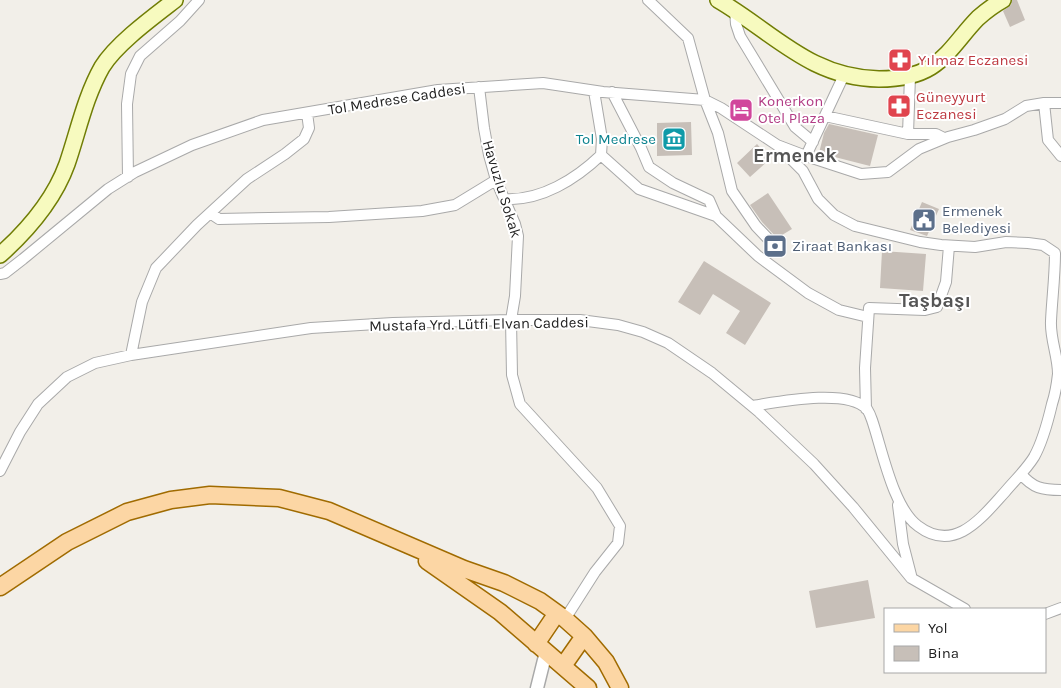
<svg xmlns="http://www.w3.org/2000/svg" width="1061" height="688" font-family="Karla,sans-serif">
<rect width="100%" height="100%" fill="#f2efe9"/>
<path fill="#c7bfb8" d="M1012 0H1017L1025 20 1010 27 1003 11 1011 5Z
M691 122 692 155 657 156V123Z
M829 124 878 135 870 166 819 153 824 133Z
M757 144 770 159 750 177 737 163Z
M768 193 792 229 777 238 762 222 750 205Z
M922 202 939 209 927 236 910 230Z
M882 251 926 254 923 291 880 288Z
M704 261 771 303 745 345 726 333 740 311 713 294 700 315 678 302Z
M868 580 875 618 816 628 809 591Z"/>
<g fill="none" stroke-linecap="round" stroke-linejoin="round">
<g stroke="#a9a9a9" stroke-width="12">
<path id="minor" d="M648 0 688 38 705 100 721 108 777 145 806 156 861 174 888 172 919 149 948 137 974 130 1005 119 1026 106 1044 103H1061
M735 10 736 24 740 36 795 127 813 142
M479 87 484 128 489 155 496 180 515 224 518 236 515 296 511 320 512 375 520 404 597 488 620 526 618 543 595 572 565 619
M594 91 602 139 601 155 639 189 716 216
M612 92 641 148 649 167 673 183 709 200 716 216 758 256 808 293 839 310 868 317
M1044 103 1048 140 1061 156
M825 116 908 134H936L944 138
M908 134 910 76
M806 156 844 75
M128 177 127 104 131 74 140 56 180 21 199 0
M505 199C541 201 576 179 601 155
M210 213 219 219 329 217 422 211 455 205 496 180
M0 274 5 273 23 259 108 189 135 172 192 145 263 120 438 90 543 83 603 92 705 100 718 133 732 191 756 226 775 246
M131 355 142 302 156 268 197 225 247 179 285 154 304 139 309 128 307 113
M752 406C778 402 847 388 867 409 869 412 871 417 872 420 882 449 893 508 918 526 955 554 982 517 1005 492 1014 481 1026 470 1034 457 1043 441 1048 421 1052 404 1055 395 1057 383 1058 374 1058 356 1050 339 1051 321 1052 299 1055 276 1055 253L1043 245 1028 243 1006 242 975 247 941 245 920 242 855 226 834 215 818 199 803 171 777 145
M866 409 865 368 869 308 925 310 937 307 946 282 949 246
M0 471 20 432 38 404 67 377 95 363 131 355 311 328 393 323 511 320H580L618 325 643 332 668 343 712 373 759 412 814 464 853 507 911 578 965 609
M1021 474C1033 488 1042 490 1061 490
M898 505 903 544 911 575
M1045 614 1061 608"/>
</g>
<g stroke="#a9a9a9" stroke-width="15">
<path id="tertiary" d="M537 688 546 652"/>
</g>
<g stroke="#707d05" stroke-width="18">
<path id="secondary" d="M718 0C773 32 810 78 879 79 897 79 915 77 931 67 950 55 962 34 978 18 986 11 994 5 1003 0
M0 255C28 230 54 200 67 164 78 132 85 97 102 67 116 44 153 17 175 0"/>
</g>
<g stroke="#a06b00" stroke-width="19">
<path id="primary" d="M427 561 500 612 588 688
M0 587 67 542 127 512 171 500 210 495 279 498 329 511 464 569 504 583 540 601 565 619 584 636 606 662 620 688
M536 644 557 613
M563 666 584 636"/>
</g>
<use href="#minor" stroke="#fff" stroke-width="10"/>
<use href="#tertiary" stroke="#fff" stroke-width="12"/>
<use href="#secondary" stroke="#f7fabf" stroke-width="15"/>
<use href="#primary" stroke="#fcd6a4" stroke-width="16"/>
</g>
<defs>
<g id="pharmacy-square" transform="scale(1.25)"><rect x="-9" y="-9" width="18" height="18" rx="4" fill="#e0444e" stroke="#fff"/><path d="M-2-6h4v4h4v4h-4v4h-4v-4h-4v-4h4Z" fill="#fff"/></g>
<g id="hotel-square" transform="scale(1.25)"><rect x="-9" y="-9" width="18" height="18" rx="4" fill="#d1479c" stroke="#fff"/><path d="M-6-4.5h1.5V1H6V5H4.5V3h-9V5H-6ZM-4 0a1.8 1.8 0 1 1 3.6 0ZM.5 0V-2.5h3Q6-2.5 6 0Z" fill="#fff"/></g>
<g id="museum-square" transform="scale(1.25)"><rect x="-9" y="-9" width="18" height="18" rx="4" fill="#0f9aa8" stroke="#fff"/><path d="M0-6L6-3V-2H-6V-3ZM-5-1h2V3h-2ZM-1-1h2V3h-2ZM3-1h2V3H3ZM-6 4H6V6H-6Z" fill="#fff"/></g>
<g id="civic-square" transform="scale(1.25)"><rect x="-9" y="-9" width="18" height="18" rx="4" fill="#5c6f8a" stroke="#fff"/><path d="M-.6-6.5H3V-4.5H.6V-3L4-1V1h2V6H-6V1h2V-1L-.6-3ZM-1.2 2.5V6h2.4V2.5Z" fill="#fff"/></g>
<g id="bank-square" transform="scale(1.25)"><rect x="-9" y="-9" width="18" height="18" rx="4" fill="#5c6f8a" stroke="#fff"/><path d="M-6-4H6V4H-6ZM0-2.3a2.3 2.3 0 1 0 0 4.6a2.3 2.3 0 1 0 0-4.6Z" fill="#fff"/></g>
</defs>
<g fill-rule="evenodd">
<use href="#pharmacy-square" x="900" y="60"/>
<use href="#pharmacy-square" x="899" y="106"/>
<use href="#hotel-square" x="741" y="110"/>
<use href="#museum-square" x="674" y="139"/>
<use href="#civic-square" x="924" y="220"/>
<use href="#bank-square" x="775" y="246"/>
</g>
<g text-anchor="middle" stroke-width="4" stroke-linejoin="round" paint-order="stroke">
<g font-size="15" fill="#be3a42" stroke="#fff" text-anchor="start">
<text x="918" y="65">Yılmaz Eczanesi</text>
<text x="916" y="102">Güneyyurt<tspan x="916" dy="17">Eczanesi</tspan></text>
</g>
<g font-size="15" fill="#222" stroke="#fff">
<text transform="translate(397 99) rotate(-9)" y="5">Tol Medrese Caddesi</text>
<text transform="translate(502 189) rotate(73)" y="5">Havuzlu Sokak</text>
<text transform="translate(479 324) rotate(-1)" y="5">Mustafa Yrd. Lütfi Elvan Caddesi</text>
</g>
<g font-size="15" fill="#b23c85" stroke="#fff" text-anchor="start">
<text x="758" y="106">Konerkon<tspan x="758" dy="17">Otel Plaza</tspan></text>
</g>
<g font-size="15" fill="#0d838f" stroke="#fff" text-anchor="end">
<text x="656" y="144">Tol Medrese</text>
</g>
<g font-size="15" fill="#4e5e75" stroke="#fff" text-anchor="start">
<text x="942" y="216">Ermenek<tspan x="942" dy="17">Belediyesi</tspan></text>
<text x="792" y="251">Ziraat Bankası</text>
</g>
<g font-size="20" font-weight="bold" fill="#555" stroke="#fff">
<text x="795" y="162">Ermenek</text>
<text x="935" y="307">Taşbaşı</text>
</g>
</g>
<rect x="884" y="608" width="162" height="65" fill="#ffffff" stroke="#a7a7a7"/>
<rect x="894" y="624" width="25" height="8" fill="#fcd6a4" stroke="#a7a7a7"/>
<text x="928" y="633" font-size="15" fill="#222222">Yol</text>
<rect x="894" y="646" width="25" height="15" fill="#c7bfb8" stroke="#a7a7a7"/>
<text x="928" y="658" font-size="15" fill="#222222">Bina</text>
</svg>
